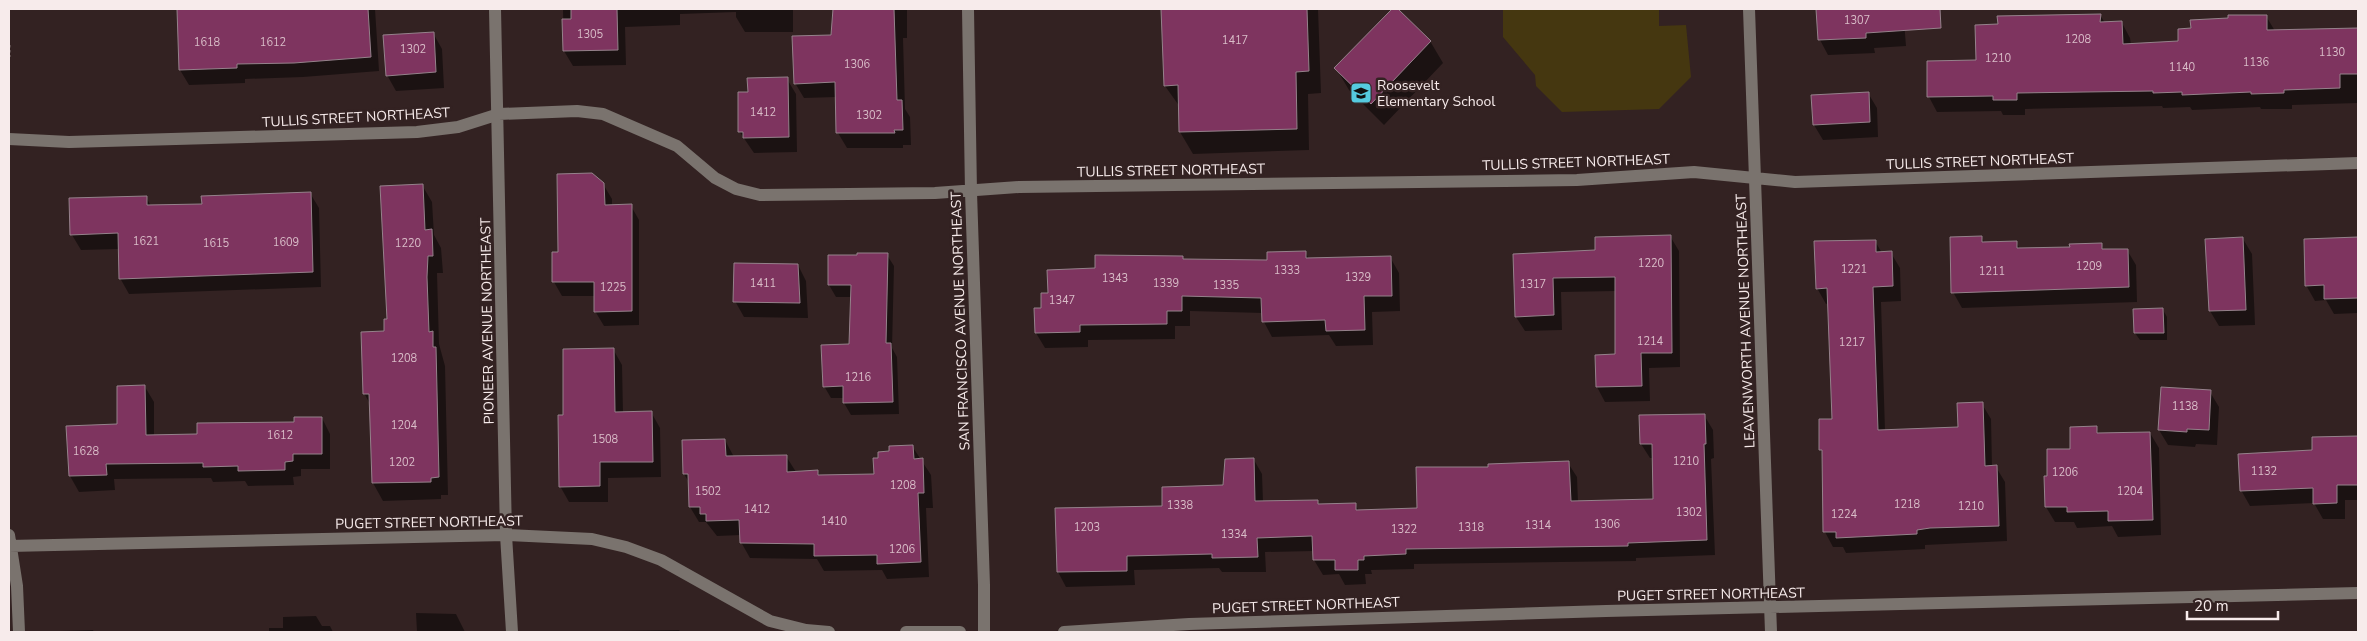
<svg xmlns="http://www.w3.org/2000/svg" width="2367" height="641" font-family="'Nunito Sans',sans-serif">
<rect width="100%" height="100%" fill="#322"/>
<path fill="#453710" d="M1503 9H1659V26L1686 25 1691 77 1659 109 1562 112 1536 86 1535 75 1503 37Z"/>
<path fill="#0007" d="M178 9H283V22L329 21V9H375L379 71 303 77 245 79V83L189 85 180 70Z
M563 9H793V32H745L736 17V12L680 14V25L625 27 626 65 573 66 564 51Z
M833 9H907V38H903L905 109 910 117 911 145H903V148H847L838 133 836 97 804 98 795 83 833 36Z
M1162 9H1318L1321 93 1308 94 1309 150 1193 154 1180 132V107L1165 86Z
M1394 9 1430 41 1443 63 1384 125 1349 90 1336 68Z
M1818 9H1903L1906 46 1874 48 1875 53 1828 55 1820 40Z
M2100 15 2105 23H2122L2130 38 2131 45 2180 43 2266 16 2275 31 2358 29V103L2292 105V109H2261L2260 107 2192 110 2190 107 2163 108 2162 106 2025 109V115H2003L2001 111 1937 112 1929 97 1977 61Z
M433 33 442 49 444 88 396 91 387 75Z
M787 79 796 94 797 152 754 153 739 131 749 93Z
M1868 93 1877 108 1878 137 1823 140 1814 125Z
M603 184 612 199V206H631L639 220V325L604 326 595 311V296H562L554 282 560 254Z
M422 185 432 202 434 235 441 248 443 273H437L439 344 445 366 448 495H441V499L383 501 373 483 371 406 364 393 385 333Z
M310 193 319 208 321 287 129 294 120 278 119 249 81 250 72 235 146 197 151 206 203 205Z
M1670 236 1679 251 1680 367 1649 368 1650 401 1605 402 1597 387 1616 356V291L1561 292 1562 330 1525 331 1516 317 1514 255 1597 251Z
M1981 237 1985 243 2016 242 2020 249 2071 248 2101 244 2104 250H2127L2136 265 2137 302 1962 308 1953 292Z
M2243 239 2252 254 2255 325 2219 326 2210 311Z
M2358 239V313L2334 314 2326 300 2315 301 2306 285 2305 241Z
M1875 241 1882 253H1891L1900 268 1901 301 1881 302 1885 431 1959 428 1982 404 1991 419 1992 467H1996L2005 482 2007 541 1925 545V549L1846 553 1843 547H1833L1825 532 1823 455 1821 450 1820 420H1833L1829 303 1826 304 1817 288Z
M1305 252 1309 259 1390 257 1399 273 1400 311 1372 312 1373 345 1336 346 1329 335 1272 337 1264 322 1263 313 1190 311V326H1175V339L1088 340V347L1045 348 1036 333 1035 310 1043 309 1049 294 1097 269 1183 260 1269 262Z
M887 255 894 266 892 348 897 357 899 414 851 415 844 403V398H831L824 386 850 345 852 297H836L829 285Z
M798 265 806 281 808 318 744 317 735 301Z
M2163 310 2167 317V340H2140L2135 333Z
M613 349 622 365 623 413 651 412 660 428 661 477 608 478V502H569L560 486 564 417Z
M145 387 154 402V436H198L322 418 330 434V469H301V476L293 477 294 485 248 486 245 481 213 482 211 478 114 479 115 490 79 492 70 476 67 428 119 425Z
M2210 392 2219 407 2217 445 2196 444 2195 447 2168 445 2159 430Z
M1704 415 1713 430 1714 458 1711 459 1715 555 1636 558V561L1414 564V569L1371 570 1372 574H1365L1366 584 1345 585 1339 574 1323 575 1314 560V551L1265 552 1266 572H1222L1219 568 1134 570 1135 585 1066 587 1058 572 1163 507 1224 486 1254 460 1262 474 1263 502 1317 501 1319 505 1355 504 1359 511 1418 509 1489 468 1568 463 1577 477 1578 502 1654 500 1653 458H1650L1641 444Z
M2096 428 2100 435 2150 433 2159 448 2161 535 2118 537 2112 526 2077 528 2074 522H2055L2046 507 2049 477 2072 450Z
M2358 437V500H2345V519H2323L2314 503 2250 506 2241 490 2313 452V438Z
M725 440 734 457 786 456 796 472H818L820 476 875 475 890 452 912 446 931 475 933 508H926L929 577 887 579 882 570 824 571 817 559 750 558 741 542V535L717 536 706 522H699L690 507V484L684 474 683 441Z
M416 613 456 614 465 632H417Z
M316 616 322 626H330L333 632H269V628H283V617Z
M93 630 94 632H61V631Z
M679 630 681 632 621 631Z"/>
<path fill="#7e345f" stroke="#95828b" d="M177 9H368L371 57 294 63 237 64V68L179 70Z
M571 9H617L618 50 563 51 562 19H571Z
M833 9H894L897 100H902L903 130H894L895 133H836L835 82 794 84 792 36 831 35Z
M1161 9H1307L1309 71 1296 72 1297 129 1179 132 1178 85 1164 86Z
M1392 9H1398L1431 41 1371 104 1334 68Z
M1816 9H1940L1941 28 1866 33V38L1818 40Z
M2101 14 2100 22 2122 21 2123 44 2178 41V29L2191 28 2190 20 2228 18V15H2267V30L2358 28V74H2340V88L2284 90V93L2251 94V92L2182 95V92L2153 93V91L2017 93V100H1993V96L1927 97V61L1976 60 1975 25 1998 24 1997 16Z
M434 32 436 72 386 76 383 35Z
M788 77 789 137 743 138V132H738V92H748L747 78Z
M1869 92 1870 122 1813 125 1811 95Z
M592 173 604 183 605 205 632 204V311L594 312V282H552V252H558L557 174Z
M423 184 425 230 432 229 433 256H428L427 277 429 332 433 331V347H436L439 477 431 478V482L372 483 369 394H363L361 332 384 331V319H387L380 186Z
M311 192 313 272 119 279 118 233 70 235 69 198 147 196V205L202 204 201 196Z
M1671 235 1672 353H1641L1642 386 1596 387 1595 355 1615 354V277L1553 278 1554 315 1515 317 1513 254 1595 250V237Z
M1982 236V242L2017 241V248L2070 247 2069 244 2102 243V249H2128L2129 287 1951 293 1950 237Z
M2243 237 2246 310 2209 311 2205 239Z
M2358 237V298L2324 299V285L2305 286 2304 239Z
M1876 240V252L1892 251 1893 286 1873 287 1878 430 1958 427 1957 403 1983 402 1985 466 1997 465 1999 526 1930 528 1917 530V534L1836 538V532H1823L1822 450H1819V419H1832L1827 288 1816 289 1814 241Z
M1306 251V258L1391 256 1392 296H1364L1365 330 1326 331 1325 320 1262 322 1261 298 1182 296V311H1167V324L1080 325V332L1035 333 1034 308H1041V293H1048L1047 270 1095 268V255L1183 256V259L1267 260V252Z
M857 253H888L886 343H891L893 402 843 403V386L823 387 821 345 849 344 851 285H828V255H857Z
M734 263 798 264 800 303 733 302Z
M2163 308 2164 333H2134L2133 309Z
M614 348 615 412 652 411 653 462H600V486L559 487 558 415H563V349Z
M145 385 146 435 197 434V423L294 422V417H322V454H293V461L285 462V470L238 471V466L203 467V463L106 464 107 475 69 476 66 426 117 424V386Z
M2161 387 2211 390 2209 430 2187 429V432L2158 430Z
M1705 414 1706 444H1704L1707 540 1628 543V546L1406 549V554L1364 556V560H1358V570H1335V560H1313L1312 536 1257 538 1258 557 1212 558V554L1127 556V571L1057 572 1055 508 1162 506V487L1223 485 1225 459 1254 458 1255 501 1318 500V504L1356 503V510L1417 508 1416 467H1488V464L1569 461 1571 501 1653 499 1652 444H1640L1639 415Z
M2097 426V433L2150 432 2153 520 2108 521V511L2067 512V507H2045L2044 476H2047V449H2070V427Z
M2358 436V485H2337V503L2313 504V488L2240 491 2238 454 2312 450V437Z
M725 439 726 456 787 455V472L818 470V475L874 474 873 458H878V452L889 451V446L913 445 914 459 923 458 924 493H918L921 562 877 564V555L814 556V544L740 543 739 520 706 521V514H700V507H689L688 474H683L682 440Z"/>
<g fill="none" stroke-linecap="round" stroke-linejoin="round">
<path stroke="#7e6f6f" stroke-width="3" stroke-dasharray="2.5 2.5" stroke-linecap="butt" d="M9 45V57"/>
<path stroke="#7a736e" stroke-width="12" d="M495 9 506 535 512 632
M968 9 971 192 984 585V632
M1749 9 1771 632
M9 139 69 142 417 132 458 127 499 114 577 111 603 114 677 146 715 178 736 189 760 195 935 193 1019 187 1577 180 1694 172 1795 182 2358 163
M9 535 17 586 19 632
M9 546 506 535 592 539 626 547 661 560 770 621 806 630 829 632
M906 632H960
M1064 632 1189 624 1606 611 2358 593"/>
</g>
<defs>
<g id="school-square" transform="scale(1.125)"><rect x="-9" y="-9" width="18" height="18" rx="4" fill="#55cadf" stroke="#322"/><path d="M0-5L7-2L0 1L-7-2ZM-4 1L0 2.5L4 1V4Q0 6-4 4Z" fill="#111"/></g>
</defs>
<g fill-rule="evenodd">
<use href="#school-square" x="1361" y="93"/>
</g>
<g text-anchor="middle" stroke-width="5" stroke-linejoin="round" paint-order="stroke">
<g font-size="11" fill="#d9bdc8">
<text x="1857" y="24">1307</text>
<text x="590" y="38">1305</text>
<text x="2078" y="43">1208</text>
<text x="1235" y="44">1417</text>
<text x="207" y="46">1618</text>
<text x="273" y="46">1612</text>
<text x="413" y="53">1302</text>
<text x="2332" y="56">1130</text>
<text x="1998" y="62">1210</text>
<text x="2256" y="66">1136</text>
<text x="857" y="68">1306</text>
<text x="2182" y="71">1140</text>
<text x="763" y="116">1412</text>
<text x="869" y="119">1302</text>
<text x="146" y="245">1621</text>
<text x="286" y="246">1609</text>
<text x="216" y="247">1615</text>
<text x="408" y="247">1220</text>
<text x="1651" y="267">1220</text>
<text x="2089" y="270">1209</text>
<text x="1854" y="273">1221</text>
<text x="1287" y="274">1333</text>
<text x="1992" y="275">1211</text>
<text x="1358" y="281">1329</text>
<text x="1115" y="282">1343</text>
<text x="763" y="287">1411</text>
<text x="1166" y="287">1339</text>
<text x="1533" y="288">1317</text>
<text x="1226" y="289">1335</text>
<text x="613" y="291">1225</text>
<text x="1062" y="304">1347</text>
<text x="1650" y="345">1214</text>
<text x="1852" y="346">1217</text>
<text x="404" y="362">1208</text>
<text x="858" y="381">1216</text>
<text x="2185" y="410">1138</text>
<text x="404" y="429">1204</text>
<text x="280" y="439">1612</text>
<text x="605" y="443">1508</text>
<text x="86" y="455">1628</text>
<text x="1686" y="465">1210</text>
<text x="402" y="466">1202</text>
<text x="2264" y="475">1132</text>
<text x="2065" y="476">1206</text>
<text x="903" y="489">1208</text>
<text x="708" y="495">1502</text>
<text x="2130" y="495">1204</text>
<text x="1907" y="508">1218</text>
<text x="1180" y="509">1338</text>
<text x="1971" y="510">1210</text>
<text x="757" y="513">1412</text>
<text x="1689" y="516">1302</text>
<text x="1844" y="518">1224</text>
<text x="834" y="525">1410</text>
<text x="1607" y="528">1306</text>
<text x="1538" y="529">1314</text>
<text x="1087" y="531">1203</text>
<text x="1471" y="531">1318</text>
<text x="1404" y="533">1322</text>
<text x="1234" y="538">1334</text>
<text x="902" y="553">1206</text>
</g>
<g font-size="14" fill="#f7ebeb" stroke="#322" text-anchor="start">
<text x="1377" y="90">Roosevelt<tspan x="1377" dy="16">Elementary School</tspan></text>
</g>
<g font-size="14" fill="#f7ebeb" stroke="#322">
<text transform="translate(356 117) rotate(-3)" y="5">TULLIS STREET NORTHEAST</text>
<text transform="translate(1980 161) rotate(-2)" y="5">TULLIS STREET NORTHEAST</text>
<text transform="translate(1576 162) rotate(-2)" y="5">TULLIS STREET NORTHEAST</text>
<text transform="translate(1171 170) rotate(-1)" y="5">TULLIS STREET NORTHEAST</text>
<text transform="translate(487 321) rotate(-91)" y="5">PIONEER AVENUE NORTHEAST</text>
<text transform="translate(960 321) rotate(-92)" y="5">SAN FRANCISCO AVENUE NORTHEAST</text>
<text transform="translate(1745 321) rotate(-92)" y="5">LEAVENWORTH AVENUE NORTHEAST</text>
<text transform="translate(429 522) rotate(-1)" y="5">PUGET STREET NORTHEAST</text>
<text transform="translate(1711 594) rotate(-1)" y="5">PUGET STREET NORTHEAST</text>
<text transform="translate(1306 605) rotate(-2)" y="5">PUGET STREET NORTHEAST</text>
</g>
</g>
<rect width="2367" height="641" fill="none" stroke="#f7ebeb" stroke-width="20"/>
<path d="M2187 611v8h91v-8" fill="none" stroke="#f7ebeb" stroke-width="2.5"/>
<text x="2194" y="611" font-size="15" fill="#f7ebeb" stroke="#332222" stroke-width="4" paint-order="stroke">20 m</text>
</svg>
